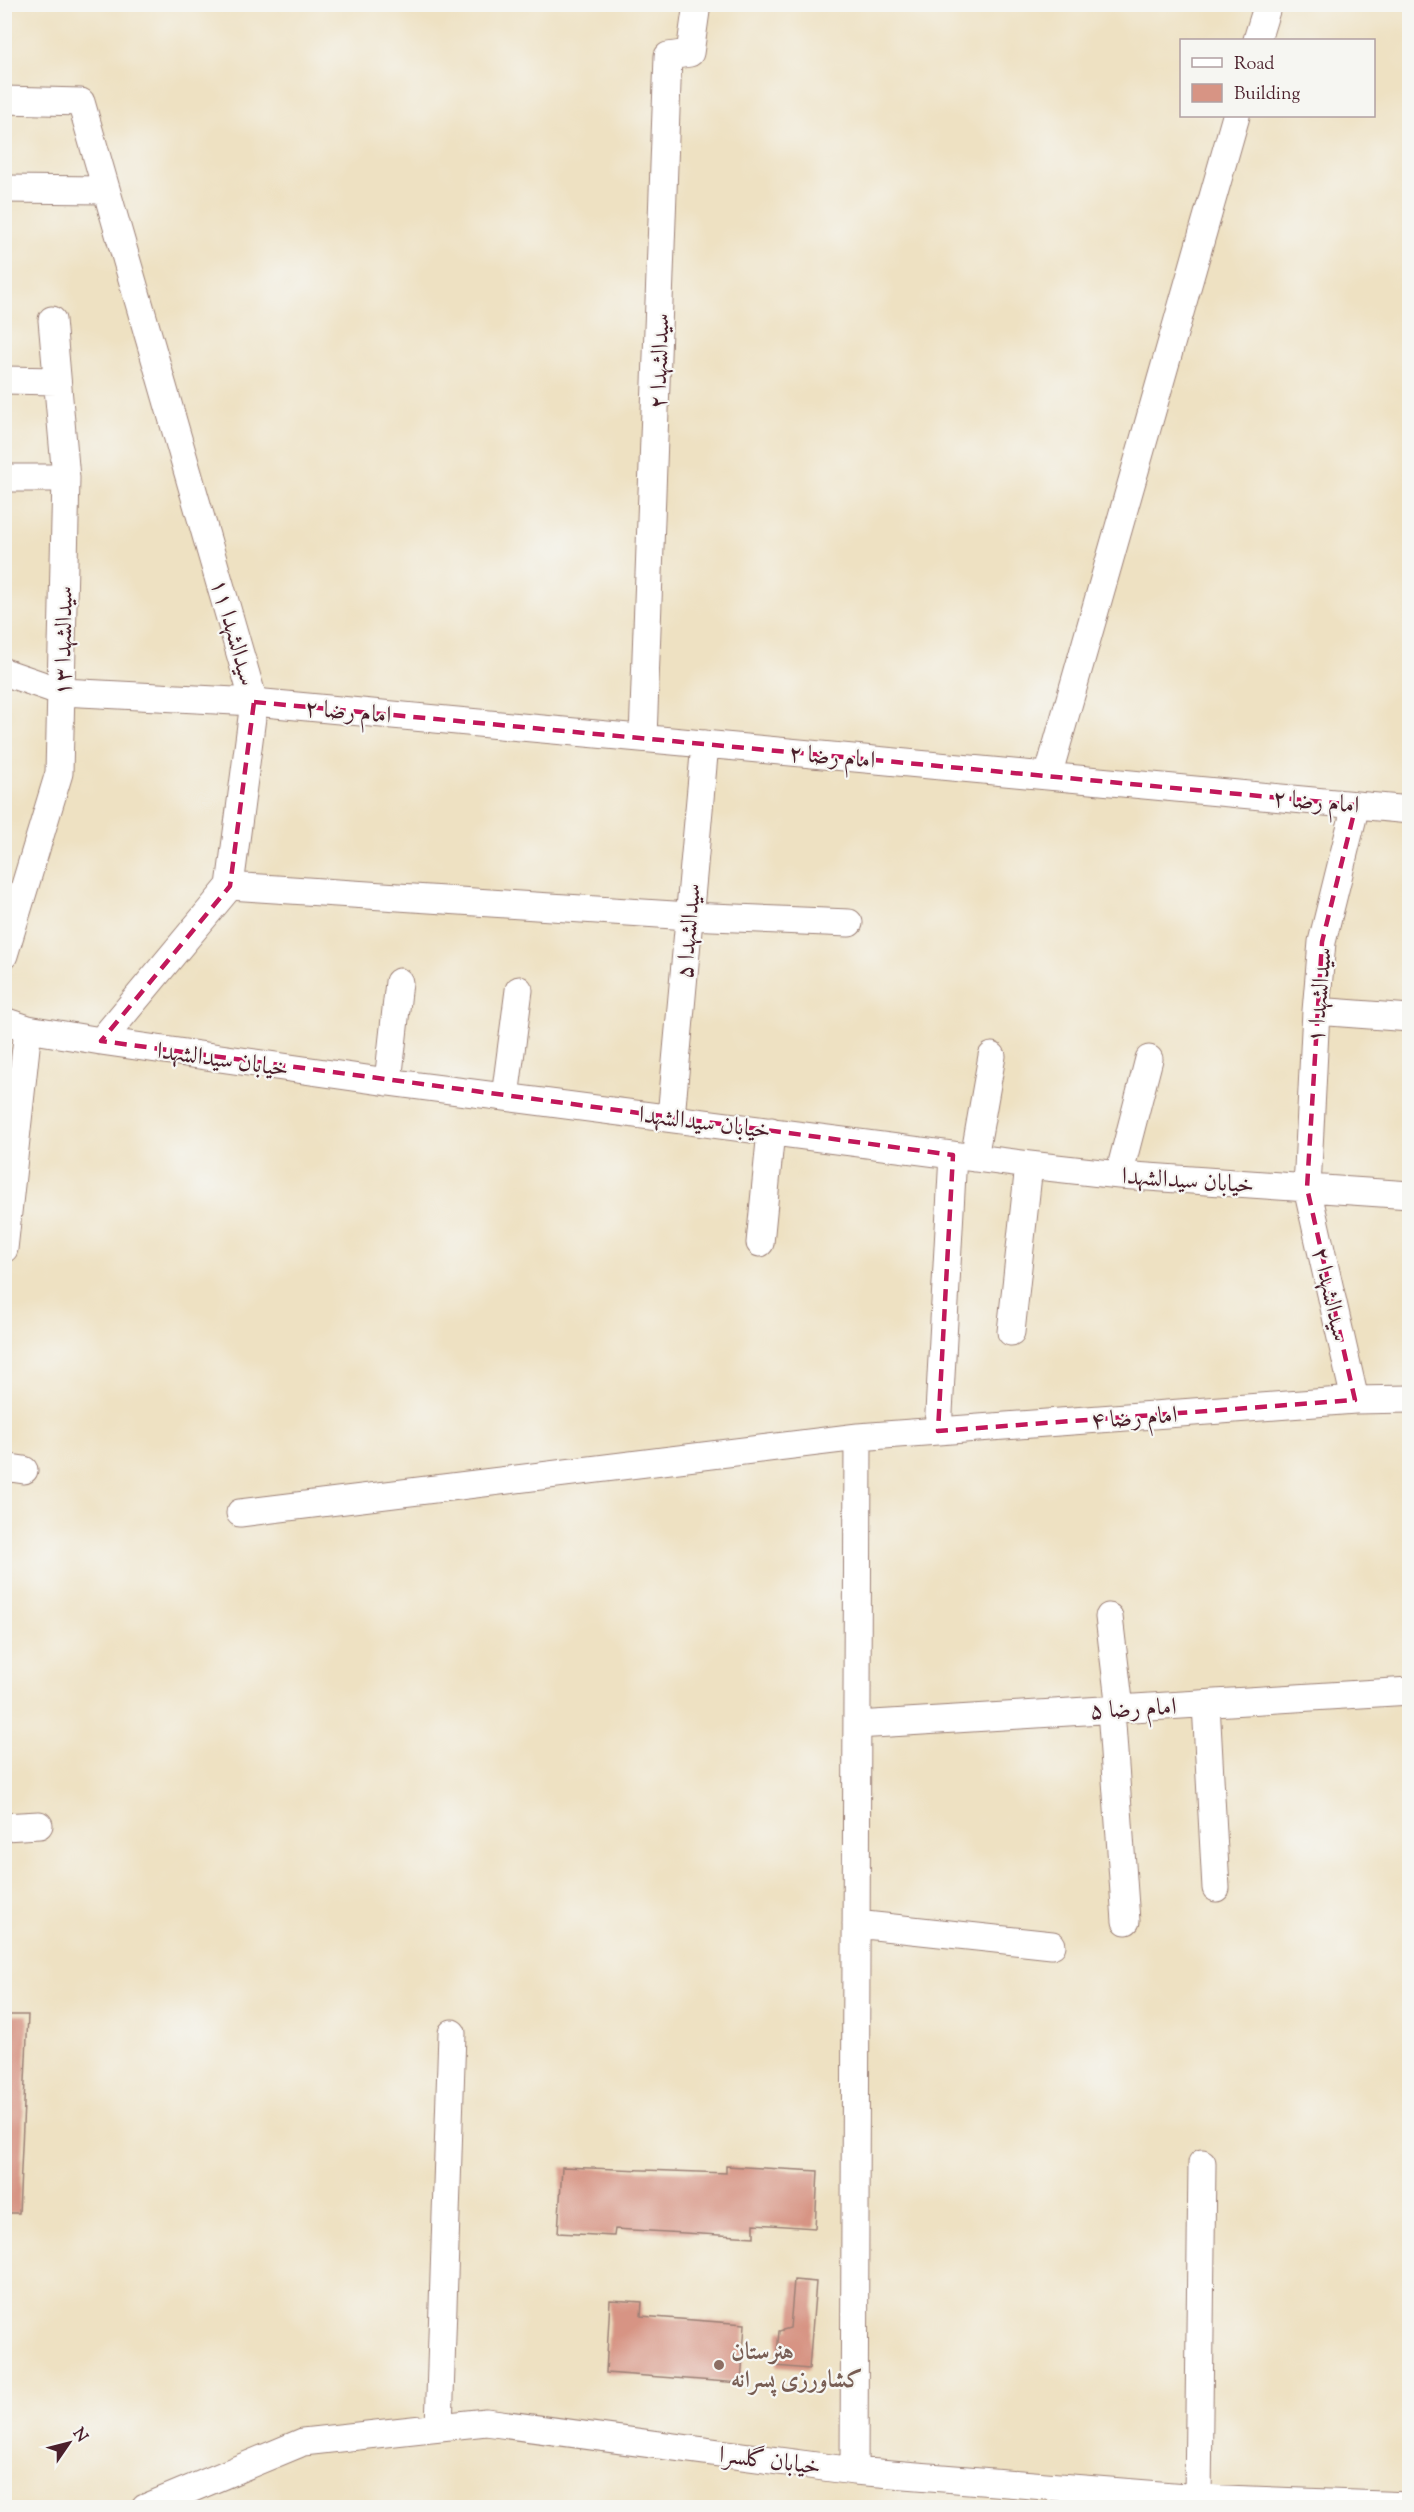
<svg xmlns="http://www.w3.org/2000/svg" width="1414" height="2512" font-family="'Sorts Mill Goudy',Amiri,serif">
<rect width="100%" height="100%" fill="#f6f6f2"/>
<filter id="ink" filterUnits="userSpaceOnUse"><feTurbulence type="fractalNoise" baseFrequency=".0167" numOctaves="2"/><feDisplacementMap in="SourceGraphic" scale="12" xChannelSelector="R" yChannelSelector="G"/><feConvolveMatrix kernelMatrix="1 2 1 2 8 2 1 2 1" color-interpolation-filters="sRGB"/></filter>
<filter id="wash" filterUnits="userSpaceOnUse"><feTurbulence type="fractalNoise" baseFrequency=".008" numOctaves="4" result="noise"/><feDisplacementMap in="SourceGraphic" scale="24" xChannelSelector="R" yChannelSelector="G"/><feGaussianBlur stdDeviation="1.35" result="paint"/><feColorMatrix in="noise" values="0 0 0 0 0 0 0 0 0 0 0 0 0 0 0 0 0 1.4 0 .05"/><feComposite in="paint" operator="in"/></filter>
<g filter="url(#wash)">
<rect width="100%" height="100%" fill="#eee1c2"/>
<g id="blocks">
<path fill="#d79484" d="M4 2015H28L19 2213H4Z
M726 2166 818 2171 815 2228 754 2224V2237L615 2229 614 2236 558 2233 562 2167 726 2173Z
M794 2280 816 2282 809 2369 776 2366 779 2331 790 2328Z
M610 2300 642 2302 641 2316 745 2324 741 2383 606 2373Z"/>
</g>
</g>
<g filter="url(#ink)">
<use href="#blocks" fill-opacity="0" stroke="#9c8076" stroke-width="1.5"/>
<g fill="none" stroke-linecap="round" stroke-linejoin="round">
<g stroke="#9c8076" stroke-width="29">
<path id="minor" d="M1257 40 1268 4
M4 100 81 102 254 702 230 886 101 1041
M4 189 104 190
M4 380 57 381
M4 478H66
M4 672 62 692 254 702 1410 810
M643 738 668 56 690 53 697 4
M1048 776 1236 116
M230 886 689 916 849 923
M4 955 59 773 66 478 52 320
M1316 1011 1410 1018
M4 1021 28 1029 101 1041 388 1082 1029 1165 1119 1175 1410 1195
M388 1082 399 982
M505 1097 519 990
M671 1117 705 744
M974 1158 992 1056
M1119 1175 1149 1059
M760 1243 771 1131
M4 1249 28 1029
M1011 1332 1029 1165
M1355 1400 1307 1188 1316 1011 1322 942 1356 805
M938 1431 953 1155
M4 1467 24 1470
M240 1513 858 1437 1355 1400 1410 1399
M1109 1617 1120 1709
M1206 1704 1216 1888
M1111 1710 1126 1921
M857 1725 1410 1691
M4 1827 39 1825
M856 1924 1052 1945
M439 2427 452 2033
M854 2471 858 1437
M1198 2498 1202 2163
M145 2508 303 2442 486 2422 854 2471 1198 2498 1410 2506"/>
</g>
<use href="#minor" stroke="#fff" stroke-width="27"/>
</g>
</g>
<path fill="none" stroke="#c2185b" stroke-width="4.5" stroke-dasharray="12 8" stroke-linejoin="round" d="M254 702 1356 805 1322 942 1307 1188 1355 1400 938 1431 953 1155 101 1041 230 886Z"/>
<circle fill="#8d6e63" stroke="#f6f6f2" stroke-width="2" cx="719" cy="2365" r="6"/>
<g text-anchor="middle" stroke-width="4.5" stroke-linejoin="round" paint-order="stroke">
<g font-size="24" fill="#4a1f2b" stroke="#f6f6f2">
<text transform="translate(659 361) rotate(-88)" y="8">سیدالشهدا ۲</text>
<text transform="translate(234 632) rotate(74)" y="8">سیدالشهدا ۱۱</text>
<text transform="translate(63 641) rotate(-89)" y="8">سیدالشهدا ۱۳</text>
<text transform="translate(348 711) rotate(5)" y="8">امام رضا ۲</text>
<text transform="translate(832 756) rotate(5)" y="8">امام رضا ۲</text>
<text transform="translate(1316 801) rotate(5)" y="8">امام رضا ۲</text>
<text transform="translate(688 931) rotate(-85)" y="8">سیدالشهدا ۵</text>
<text transform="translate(1319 995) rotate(-85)" y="8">سیدالشهدا ۱</text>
<text transform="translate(223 1059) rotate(8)" y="8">خیابان سیدالشهدا</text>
<text transform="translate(705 1122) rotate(7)" y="8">خیابان سیدالشهدا</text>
<text transform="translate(1188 1180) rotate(4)" y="8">خیابان سیدالشهدا</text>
<text transform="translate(1331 1294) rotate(77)" y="8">سیدالشهدا ۲</text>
<text transform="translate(1134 1417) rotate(-4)" y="8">امام رضا ۴</text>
<text transform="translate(1133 1708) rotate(-3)" y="8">امام رضا ۵</text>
<text transform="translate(770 2460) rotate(7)" y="8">خیابان گلسرا</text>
</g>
<g font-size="24" font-weight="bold" fill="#785e54" stroke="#f6f6f2" text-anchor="start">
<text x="731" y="2359">هنرستان<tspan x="731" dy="28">کشاورزی پسرانه</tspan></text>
</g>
</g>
<rect width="1414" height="2512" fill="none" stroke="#f6f6f2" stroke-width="24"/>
<rect x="1180" y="39" width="195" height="78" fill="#f6f6f2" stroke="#b1a0a2" stroke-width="1.5"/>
<rect x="1192" y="58" width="30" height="9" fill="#ffffff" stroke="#b1a0a2" stroke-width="1.5"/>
<text x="1234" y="69" font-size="18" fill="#4a1f2b">Road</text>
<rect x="1192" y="84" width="30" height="18" fill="#d79484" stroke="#b1a0a2" stroke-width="1.5"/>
<text x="1234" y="99" font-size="18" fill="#4a1f2b">Building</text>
<g transform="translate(69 2443) rotate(55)" stroke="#f6f6f2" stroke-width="4.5" paint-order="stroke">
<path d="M0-4.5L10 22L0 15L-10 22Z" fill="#4a1f2b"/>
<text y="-9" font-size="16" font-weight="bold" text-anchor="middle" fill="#4a1f2b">N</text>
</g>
</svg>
